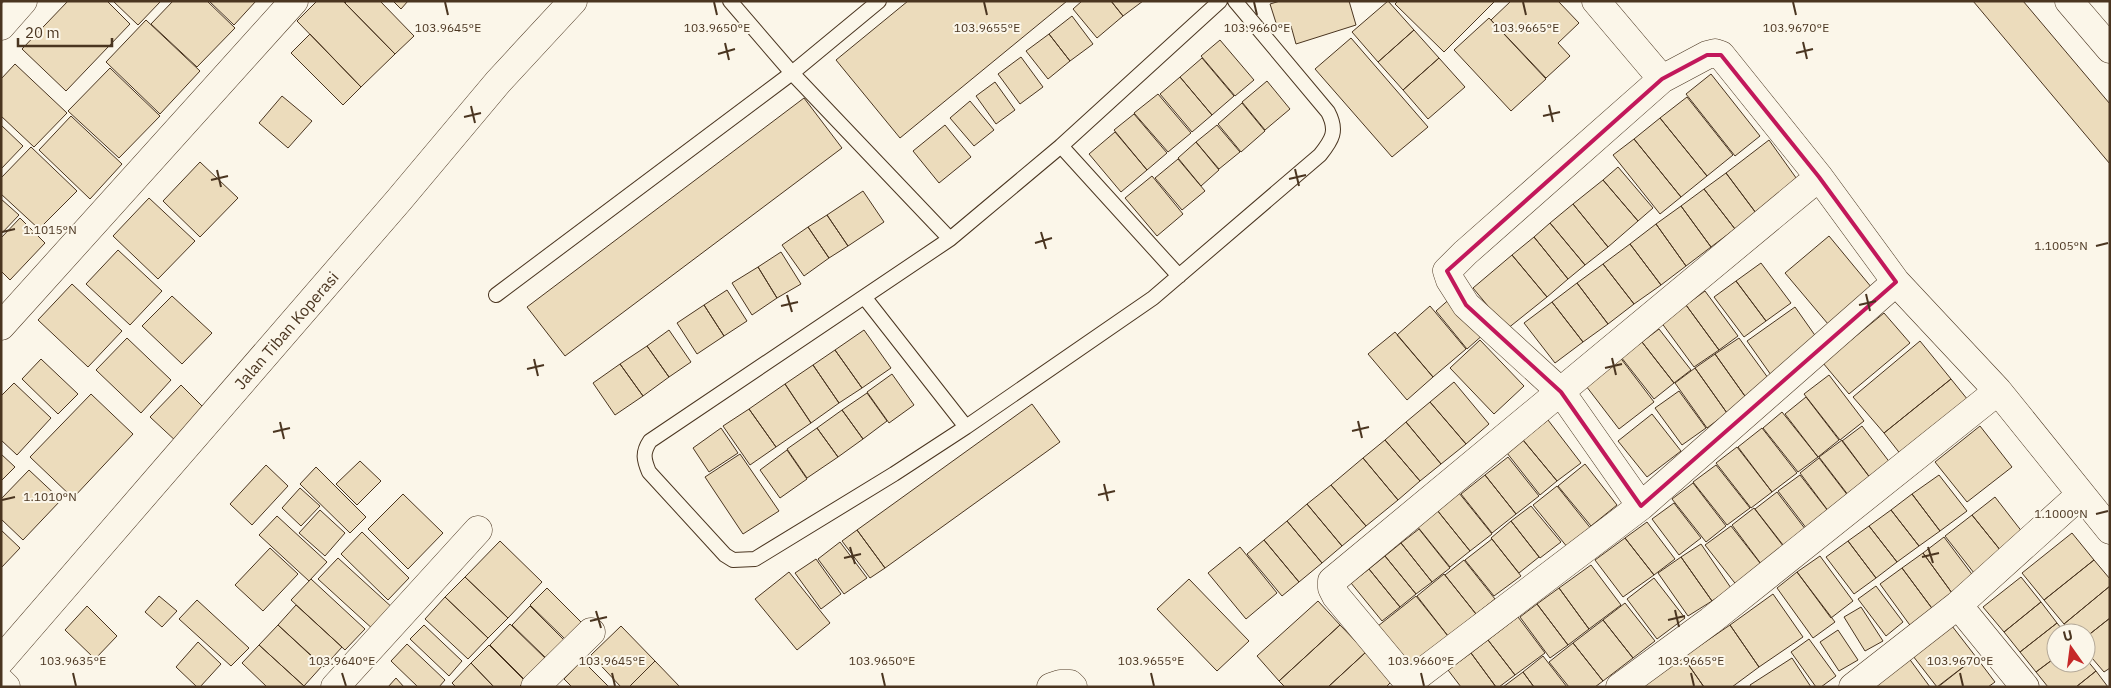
<svg xmlns="http://www.w3.org/2000/svg" width="2111" height="688" font-family="'IBM Plex Sans',sans-serif">
<rect width="100%" height="100%" fill="#fbf6e9"/>
<path fill="#ecdcbc" stroke="#4a3520" d="M68 1H107L130 24 66 91 22 49Z
M113 1H159L160 2 138 25Z
M173 1H207L235 28 197 67 151 24Z
M209 1H256L234 25Z
M317 1H343L395 54 361 87 297 21Z
M347 1H380L414 36 395 54 345 3Z
M393 1H408L401 9Z
M908 1H1067L900 138 836 60Z
M1082 1H1111L1123 16 1097 38 1073 9Z
M1111 1H1143L1123 16Z
M1280 1H1349L1356 25 1296 44 1291 26 1278 29 1270 4Z
M1388 1 1414 30 1378 62 1352 32Z
M1398 1H1495L1444 52 1395 4Z
M1511 1H1558L1579 23 1558 43 1570 56 1546 78 1491 20Z
M1973 1H2023L2110 104V164Z
M1072 16 1093 44 1070 61 1049 34Z
M1489 18 1546 79 1511 111 1454 50Z
M146 20 200 71 160 114 106 62Z
M1414 30 1439 58 1403 90 1378 62Z
M310 34 361 87 343 105 291 53Z
M1049 34 1070 61 1048 79 1026 51Z
M1351 38 1428 127 1392 157 1315 69Z
M1220 40 1254 80 1235 96 1201 56Z
M1021 57 1043 87 1020 104 998 74Z
M1202 58 1234 96 1212 115 1180 77Z
M1439 58 1465 87 1428 119 1403 90Z
M15 64 67 113 34 147 1 116V79Z
M110 68 160 116 119 158 68 111Z
M1711 74 1760 136 1735 156 1686 94Z
M1180 77 1212 115 1192 132 1160 94Z
M1267 81 1290 109 1265 130 1242 102Z
M995 82 1015 110 996 124 976 96Z
M1158 94 1191 133 1168 152 1134 113Z
M282 96 312 121 288 148 259 123Z
M1687 97 1733 155 1707 176 1660 118Z
M804 98 842 148 565 356 527 307Z
M970 101 994 130 974 146 950 118Z
M1242 103 1265 131 1241 152 1218 124Z
M1134 114 1167 153 1147 170 1114 130Z
M71 116 122 164 90 199 39 150Z
M1660 118 1707 176 1681 197 1634 139Z
M1 125 23 146 1 169Z
M945 125 971 157 939 183 913 151Z
M1217 125 1240 152 1219 169 1196 142Z
M1115 132 1147 170 1121 192 1089 154Z
M1634 139 1681 197 1660 214 1613 155Z
M1769 140 1799 182 1756 213 1726 173Z
M1196 142 1219 170 1201 186 1178 158Z
M31 147 77 191 39 229 1 194V178Z
M1178 159 1205 191 1182 210 1155 178Z
M200 162 238 198 200 237 163 201Z
M1618 167 1653 208 1638 221 1603 180Z
M1726 173 1756 213 1735 229 1704 189Z
M1152 176 1183 214 1157 236 1125 198Z
M1603 180 1638 221 1608 247 1573 204Z
M1704 189 1735 229 1711 247 1681 206Z
M863 191 884 222 848 246 827 215Z
M149 198 195 241 158 279 113 236Z
M1 199 19 215 1 234Z
M1573 204 1608 247 1585 265 1550 223Z
M1681 206 1711 247 1686 266 1656 224Z
M827 215 848 246 829 258 808 227Z
M20 218 45 243 10 280 1 271V238Z
M1550 223 1585 265 1568 279 1534 237Z
M1656 224 1686 266 1661 285 1630 244Z
M808 227 829 258 804 276 782 245Z
M1829 236 1872 288 1828 324 1785 273Z
M1534 237 1568 279 1547 297 1512 255Z
M1630 244 1661 285 1634 304 1603 264Z
M118 250 162 291 130 325 86 284Z
M781 252 801 284 777 298 758 267Z
M1512 255 1547 297 1507 329 1473 288Z
M1761 263 1791 303 1766 321 1736 281Z
M1603 264 1634 304 1608 324 1577 283Z
M758 267 777 298 752 315 732 283Z
M1736 281 1766 321 1744 337 1714 297Z
M1577 283 1608 324 1583 342 1552 302Z
M72 284 122 331 88 367 38 320Z
M727 290 747 321 724 336 704 305Z
M1705 291 1738 336 1719 350 1686 305Z
M172 296 212 333 182 364 142 326Z
M1453 296 1485 333 1467 349 1436 311Z
M1552 302 1583 342 1555 363 1524 323Z
M704 305 724 336 697 354 677 323Z
M1686 305 1719 350 1694 367 1661 322Z
M1430 306 1466 349 1433 377 1397 335Z
M1795 307 1819 341 1771 375 1747 341Z
M1884 313 1910 343 1849 394 1823 363Z
M1659 329 1691 370 1674 383 1642 342Z
M669 330 691 362 669 377 647 346Z
M864 330 891 368 862 388 835 350Z
M1395 332 1433 377 1407 400 1368 354Z
M127 338 171 380 141 413 96 370Z
M1739 338 1771 382 1747 399 1715 354Z
M1480 340 1524 386 1494 414 1450 368Z
M1920 341 1951 379 1884 433 1853 397Z
M1642 342 1674 383 1654 399 1621 357Z
M647 346 669 377 643 396 620 364Z
M835 350 862 388 839 403 813 365Z
M1715 354 1747 399 1727 413 1695 368Z
M1619 356 1654 402 1619 429 1583 382Z
M41 359 78 394 58 414 22 379Z
M620 364 643 396 615 415 593 383Z
M813 365 839 403 811 423 785 384Z
M1695 368 1727 413 1707 428 1675 383Z
M892 374 914 405 889 423 867 392Z
M1829 375 1864 421 1840 440 1804 394Z
M1951 379 1972 405 1905 460 1884 433Z
M1454 382 1489 424 1466 444 1430 402Z
M14 383 51 418 17 455 1 440V396Z
M785 384 811 423 776 447 749 409Z
M181 385 208 412 178 443 150 417Z
M1679 391 1706 428 1682 445 1655 408Z
M867 393 887 421 863 439 842 410Z
M91 394 133 434 73 498 30 457Z
M1806 397 1839 440 1818 457 1785 414Z
M1430 402 1466 444 1441 464 1406 422Z
M1032 404 1060 442 885 568 857 530Z
M749 409 776 447 750 465 723 426Z
M842 410 863 439 838 457 817 428Z
M1782 412 1818 457 1798 472 1763 428Z
M1652 414 1681 451 1647 477 1618 441Z
M1548 420 1581 463 1557 481 1523 440Z
M1406 422 1441 464 1420 481 1385 440Z
M1862 426 1894 468 1874 483 1842 441Z
M1980 426 2012 467 1967 502 1935 462Z
M721 428 738 453 709 472 693 448Z
M817 428 838 457 807 478 787 449Z
M1762 428 1797 473 1772 492 1738 447Z
M1385 440 1420 481 1398 500 1363 458Z
M1523 440 1557 481 1540 495 1507 453Z
M1842 440 1874 483 1852 500 1819 457Z
M1737 447 1772 492 1751 508 1716 463Z
M787 450 807 479 780 498 760 470Z
M1 454 15 467 1 481Z
M740 454 779 511 743 534 705 477Z
M1508 457 1539 496 1516 514 1485 475Z
M1363 458 1398 500 1366 526 1331 485Z
M1819 458 1852 501 1832 516 1800 473Z
M360 461 381 481 357 505 336 484Z
M1585 464 1617 505 1591 526 1558 486Z
M266 465 288 486 252 525 230 504Z
M1716 465 1750 508 1727 525 1693 482Z
M316 467 366 517 350 533 300 484Z
M29 470 61 500 23 540 1 519V499Z
M1485 475 1516 514 1492 533 1461 494Z
M1800 475 1832 516 1810 533 1778 491Z
M1939 475 1967 511 1940 531 1912 494Z
M1693 483 1726 526 1706 542 1672 499Z
M1331 485 1366 526 1342 546 1307 504Z
M1557 486 1592 530 1568 548 1533 505Z
M300 488 320 506 301 526 282 508Z
M1777 492 1809 534 1787 550 1755 509Z
M1459 493 1492 534 1470 551 1437 510Z
M403 494 443 533 408 569 368 529Z
M1912 494 1940 531 1919 546 1891 510Z
M1995 497 2023 533 2001 551 1972 515Z
M1674 503 1701 538 1679 555 1652 519Z
M1307 504 1342 546 1322 563 1287 521Z
M1531 506 1561 542 1540 558 1511 521Z
M1754 508 1787 551 1764 568 1732 525Z
M320 510 345 533 325 556 299 533Z
M1437 510 1470 551 1450 567 1417 526Z
M1891 510 1919 546 1897 562 1869 526Z
M1972 515 2001 551 1974 573 1945 536Z
M277 516 327 562 309 581 259 535Z
M1287 521 1322 563 1299 582 1264 540Z
M1511 521 1539 557 1519 573 1491 538Z
M1647 522 1675 559 1654 575 1625 538Z
M1731 526 1764 568 1738 587 1705 545Z
M1869 526 1897 562 1876 578 1848 541Z
M1419 529 1450 568 1432 582 1401 543Z
M1 530 20 548 1 568Z
M857 530 885 568 870 578 842 541Z
M362 532 409 578 388 600 341 554Z
M2072 533 2094 560 2044 600 2022 573Z
M1944 537 1974 577 1952 593 1923 553Z
M1625 538 1654 575 1623 597 1595 560Z
M1492 539 1521 576 1494 596 1465 560Z
M1264 540 1299 582 1282 596 1247 554Z
M500 541 542 582 508 618 465 577Z
M1848 541 1876 578 1854 594 1826 557Z
M840 542 867 578 844 594 818 559Z
M1401 543 1432 582 1416 594 1385 556Z
M1701 544 1731 588 1712 601 1681 557Z
M1240 547 1277 593 1246 619 1208 573Z
M270 548 298 574 263 611 235 585Z
M1923 553 1952 593 1934 611 1902 568Z
M1385 556 1416 594 1400 607 1369 569Z
M1820 556 1853 601 1831 618 1797 572Z
M1681 557 1712 601 1688 616 1658 573Z
M338 558 395 610 375 631 318 579Z
M816 559 841 594 821 609 795 573Z
M1464 560 1495 599 1476 614 1445 575Z
M2094 560 2110 579V586L2064 624 2044 600Z
M1591 565 1621 605 1589 629 1559 588Z
M1902 568 1934 611 1912 628 1880 584Z
M1369 569 1400 607 1382 621 1351 583Z
M789 572 830 623 797 650 755 599Z
M1797 572 1835 622 1813 638 1777 588Z
M1444 574 1476 614 1448 636 1417 596Z
M465 577 508 618 488 638 445 597Z
M2021 577 2041 602 2004 632 1983 607Z
M1654 578 1685 618 1657 639 1627 599Z
M311 579 365 629 345 650 291 600Z
M1189 579 1249 641 1217 671 1157 609Z
M1876 586 1903 622 1886 636 1858 599Z
M2110 586V618L2086 637V633H2071L2064 624Z
M547 588 582 623 566 640 530 605Z
M1559 588 1589 629 1568 645 1537 604Z
M1773 594 1803 637 1759 667 1730 625Z
M159 596 177 611 162 627 145 612Z
M1416 596 1448 636 1410 665 1378 626Z
M445 597 488 638 468 659 425 619Z
M197 600 249 648 231 666 179 619Z
M1318 601 1340 625 1279 681 1257 656Z
M2041 602 2057 623 2020 652 2004 632Z
M1625 603 1655 641 1633 658 1603 620Z
M1537 604 1568 645 1550 658 1520 617Z
M296 605 342 647 324 667 278 625Z
M87 606 117 636 95 659 65 630Z
M530 606 565 641 547 659 512 625Z
M1861 607 1883 641 1865 651 1844 617Z
M1518 617 1545 653 1515 675 1488 640Z
M2110 618V668L2104 672 2086 651V637Z
M1603 620 1633 658 1603 681 1573 643Z
M2057 623 2065 633H2056V657L2036 672 2020 652Z
M510 624 546 659 525 680 490 645Z
M278 625 322 666 304 686 259 645Z
M424 625 462 661 449 676 410 639Z
M1340 625 1366 652 1328 687H1285L1279 681Z
M1730 625 1759 667 1732 687H1704L1683 657Z
M621 626 655 661 629 687H621L591 655Z
M1952 626 1976 657 1937 687 1913 656Z
M1838 630 1858 660 1839 671 1820 642Z
M1809 639 1836 676 1821 687H1816L1791 652Z
M1488 640 1515 675 1499 687H1496L1471 653Z
M198 642 221 664 200 687H197L176 667Z
M1573 643 1603 681 1595 687H1569L1549 662Z
M407 644 445 680 439 687H418L391 661Z
M259 645 304 686V687H267L242 663Z
M489 645 525 681 519 687H494L471 663Z
M1366 652 1392 681 1386 687H1328Z
M1471 653 1496 687H1461L1448 670Z
M1543 656 1567 687H1534L1523 672Z
M1683 657 1704 687H1641Z
M1908 657 1930 687H1868Z
M1976 657 1995 682 1988 687H1938Z
M2056 657V663H2086V659L2096 671 2076 687H2048L2036 672Z
M1792 658 1811 687H1751L1750 685Z
M582 660 609 687H572L564 679Z
M655 661 680 687H629Z
M471 663 494 687H456L452 683Z
M2096 671 2108 687H2076Z
M1523 672 1534 687H1503Z
M396 678 404 687H388Z"/>
<g fill="none" stroke-linecap="round" stroke-linejoin="round">
<g stroke="#4a3520" stroke-width="16">
<path id="lane" d="M730 1 792 73 950 239
M1220 1 1061 146 950 239 650 441C642 453 644 460 649 472L725 555 733 560 755 559 894 474 966 427 1153 298 1320 155C1332 140 1338 131 1328 112L1235 1
M1061 146 1179 276
M496 295 792 73 879 1
M865 298 966 427"/>
</g>
<g stroke="#4a3520" stroke-width="29">
<path id="street" d="M1596 1 1662 79
M2069 1 2110 49
M1 26 23 1
M1 326 294 1
M1641 506 1561 392 1466 305 1450 280 1447 271 1465 253 1662 79 1707 55 1715 53 1721 55 1819 177 1896 282 1998 391 2110 530
M1958 605 2025 687
M1 682 6 687
M1408 683 1641 506 1896 282
M335 687 478 530
M535 687 591 632
M1051 687 1060 684H1070L1073 687
M1412 687 1336 596 1332 588V581L1819 177
M1620 687 1710 621 1998 391
M1853 687 1958 605 2080 495"/>
</g>
<g stroke="#4a3520" stroke-width="29">
<g id="secondary">
<path id="s1" d="M1 660 399 200 498 82 573 1"/>
</g>
</g>
<use href="#lane" stroke="#fbf6e9" stroke-width="14"/>
<use href="#street" stroke="#fbf6e9" stroke-width="28"/>
<use href="#secondary" stroke="#fbf6e9" stroke-width="28"/>
</g>
<path fill="none" stroke="#c2185b" stroke-width="4" stroke-linejoin="round" d="M1707 55H1721L1819 177 1896 282 1641 506 1561 392 1466 305 1447 271 1662 79Z"/>
<path fill="none" stroke="#4a3520" stroke-width="2" d="M445 2 448 15M714 2 717 15M984 2 987 15M1254 2 1257 15M1523 2 1526 15M1793 2 1796 15M1803 42 1807 59M725 43 729 60M1796 53 1813 49M718 54 735 49M1549 105 1553 122M471 106 475 123M1543 116 1560 112M464 117 481 113M1295 169 1299 186M217 170 221 187M1289 179 1306 175M211 180 228 176M2 232 15 229M1041 232 1046 249M1035 243 1052 238M2096 246 2108 243M1866 294 1870 311M787 295 792 312M1859 305 1876 301M781 306 798 302M1612 358 1616 375M534 359 538 376M1605 368 1622 364M527 369 544 365M1358 421 1362 438M280 422 284 439M1352 431 1369 427M273 432 290 428M1104 484 1108 501M1098 495 1115 491M2 500 15 497M2096 514 2108 511M850 547 855 564M1928 547 1933 563M1922 557 1939 553M844 558 861 554M1675 610 1679 627M596 611 601 628M1668 620 1685 616M590 621 607 617M73 673 76 686M342 673 346 686M612 673 615 686M882 673 885 686M1151 673 1154 686M1421 673 1424 686M1691 673 1694 686M1960 673 1963 686"/>
<g text-anchor="middle" stroke-width="4" stroke-linejoin="round" paint-order="stroke">
<g font-size="16" fill="#4a3520" stroke="#fbf6e9">
<text dy="6" stroke="none"><textPath href="#s1" startOffset="436">Jalan Tiban Koperasi</textPath></text>
</g>
</g>
<g font-size="12" text-anchor="middle" fill="#4a3520" stroke="#fbf6e9" stroke-width="4" stroke-linejoin="round" paint-order="stroke">
<text x="448" y="32">103.9645°E</text>
<text x="717" y="32">103.9650°E</text>
<text x="987" y="32">103.9655°E</text>
<text x="1257" y="32">103.9660°E</text>
<text x="1526" y="32">103.9665°E</text>
<text x="1796" y="32">103.9670°E</text>
<text x="50" y="234">1.1015°N</text>
<text x="2061" y="250">1.1005°N</text>
<text x="50" y="501">1.1010°N</text>
<text x="2061" y="518">1.1000°N</text>
<text x="73" y="665">103.9635°E</text>
<text x="342" y="665">103.9640°E</text>
<text x="612" y="665">103.9645°E</text>
<text x="882" y="665">103.9650°E</text>
<text x="1151" y="665">103.9655°E</text>
<text x="1421" y="665">103.9660°E</text>
<text x="1691" y="665">103.9665°E</text>
<text x="1960" y="665">103.9670°E</text>
</g>
<rect width="2111" height="688" fill="none" stroke="#4a3520" stroke-width="5"/>
<g transform="translate(2071 648) rotate(346)"><circle r="24" fill="#fbf6e9" stroke="#b4a999"/>
<path d="M0-4L9 19L0 12L-9 19Z" fill="#c62828"/>
<text y="-8" font-size="14" font-weight="bold" text-anchor="middle" fill="#4a3520">U</text>
</g>
<path d="M18 38v8h94v-8" fill="none" stroke="#4a3520" stroke-width="2.5"/>
<text x="25" y="38" font-size="15" fill="#4a3520" stroke="#fbf6e9" stroke-width="4" paint-order="stroke">20 m</text>
</svg>
